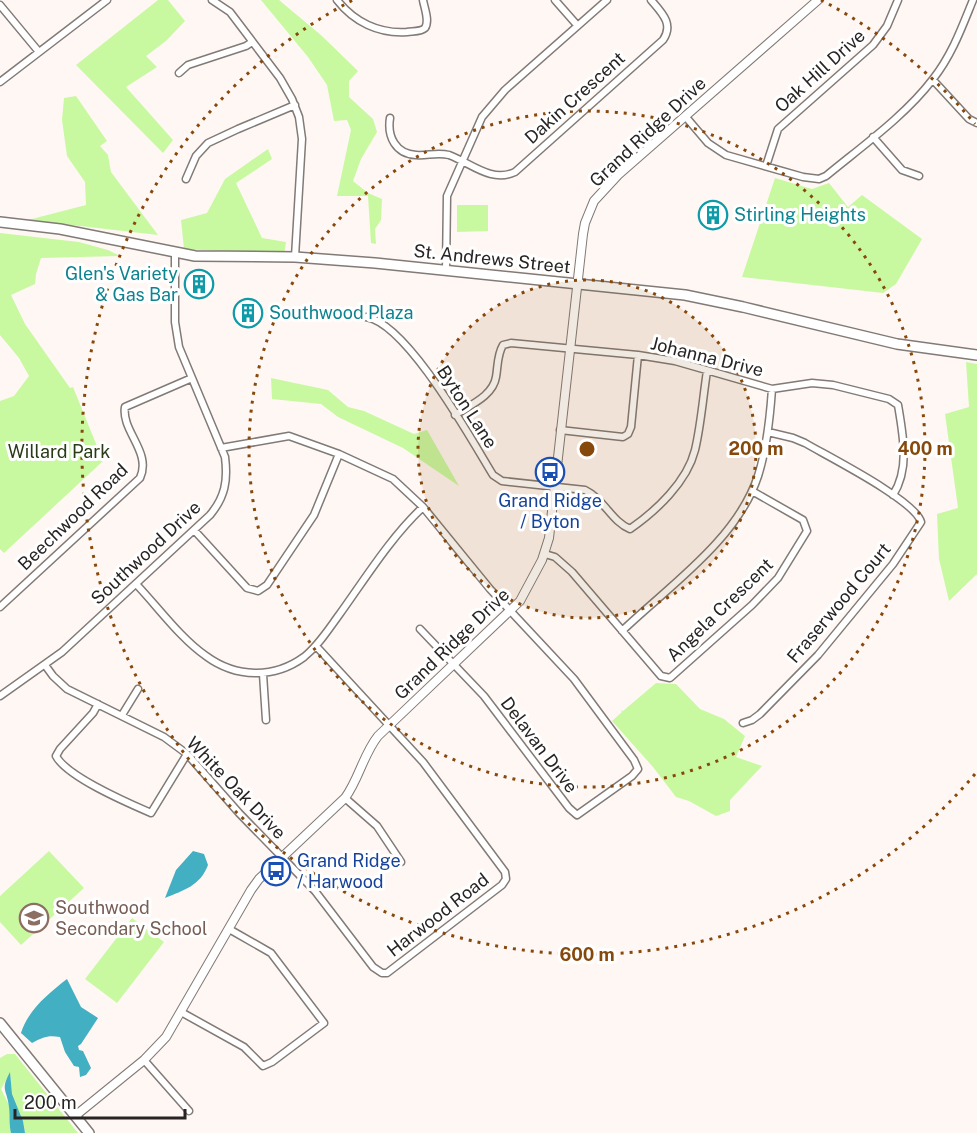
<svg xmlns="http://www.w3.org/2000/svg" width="977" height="1133" font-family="'Public Sans',sans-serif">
<rect width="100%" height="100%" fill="#fff7f3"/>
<path fill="#c8f9a1" d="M158 0H168L185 21 166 41 146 56 157 67 126 87 173 140 163 153 76 65Z
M261 0H279L322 36 358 71 349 81V97L373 119 377 132 361 159 353 181 368 193 382 199 381 220 375 229 376 244 371 243 368 196H337L351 130 347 120 334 121 327 85 308 57Z
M76 96 107 141 100 146 108 155 111 172 158 235 28 220 86 205 85 182 67 156 62 120 64 98Z
M268 149 272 159 236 183 262 238 286 242 284 255 184 249 181 220 207 213 225 179Z
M775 178 812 189 829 183 848 207 862 195 922 239 896 284 883 293 742 277Z
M457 205H488V231L457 232Z
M0 233 79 242 108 250 120 256 41 258 36 274 35 284 11 295 25 324 70 388 73 387 103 461 4 553 0 549V401L14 396 29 376 19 358 0 335Z
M966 362 977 364V574L949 601 939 559 937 514 958 508 945 414 969 407Z
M271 378 328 390 348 407 364 411 414 434 427 430 459 486 403 448 338 417 321 404 272 399Z
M656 683 676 684 700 709 724 719 745 736 736 757 762 766 730 800V811L716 816 689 801 676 797 653 767 612 721 622 712 621 710 623 711Z
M49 851 84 888 21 945 0 922V896Z
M132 918 164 942 117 1003 85 979Z
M7 1054H15L78 1133H25L23 1121 12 1094 10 1073 1 1089 9 1105 11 1133H0V1058Z"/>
<path fill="#42afc2" d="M193 851 204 854 208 865C200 886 184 890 165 898L176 870Z
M67 979 81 1007 98 1018 81 1044 78 1046 79 1050 83 1051 91 1068 86 1075 80 1077 79 1067 74 1066 65 1052 60 1037C48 1035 43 1037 32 1043L21 1033C28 1010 49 993 67 979Z
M10 1072 12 1094 23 1121 25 1133H11C9 1124 10 1116 9 1107 7 1089 0 1091 10 1072Z"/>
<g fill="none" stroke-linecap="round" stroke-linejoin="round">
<g stroke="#817a76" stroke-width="9">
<path id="minor" d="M212 0 230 12 280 78 292 99 299 117 302 139 295 257
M337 0C354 22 379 34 407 32 412 31 421 32 425 28 430 21 424 7 423 0
M555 0 577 25
M0 5 39 52
M179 73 188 65 246 46 252 42
M933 80 969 119 977 123
M0 82 107 0
M685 116 708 143 726 155 803 177 819 179 826 176C861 147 905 116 933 79 952 55 962 27 973 0
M390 118C387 137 396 154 416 155 427 156 437 152 449 155 471 163 491 183 515 172L663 40C674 24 662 13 651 0
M873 137 902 170 919 176
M766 166 778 129 873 45 887 26 898 0
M186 179 196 156 208 143 238 129 295 105
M446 271 447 196 482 117 505 90 607 0
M366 317C407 323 471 439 493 475L502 481 585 490C604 499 612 522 630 529 656 511 687 482 695 450 701 425 703 397 707 371
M455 415C470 405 493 396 496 377 498 366 497 355 503 345L511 343 638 355 675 361 772 389 812 383 833 385 889 399 898 405C903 435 910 469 893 495
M560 430 623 437 628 434 631 427 638 355
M221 448 289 436 339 454 393 479 423 507 490 589 574 679 634 760 638 769 632 776 577 815 569 808 484 696 420 629
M194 530 247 588 258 591 267 585 314 515 339 454
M545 554 555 557 572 572 661 676 670 678 752 605 778 578 807 531 803 520 752 491
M136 584C158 607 180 638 206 656 236 678 274 679 304 657 318 646 328 630 339 615 365 579 390 538 423 507
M0 607 140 478C152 452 121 431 125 407L192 378
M622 631C669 586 737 540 758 476 767 448 770 418 772 389
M45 665 53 676 67 689 164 737 187 754 239 813 315 891 373 967 382 973H387L502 885 506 879 505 872 423 762 316 646
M263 674 266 720
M0 696 62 652 210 515C225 497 228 481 225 457L179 347 175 322V252
M98 704 93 713 60 749 56 756C67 777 128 803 151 813L187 754
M122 715 138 689
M743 723 752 720 760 714 818 655 893 564 921 522C915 500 827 456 805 443L793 438 768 432
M345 798 377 826 401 862
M181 1012 244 1047 263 1066 272 1062 324 1023 271 953 229 929
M144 1060 189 1111"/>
</g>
<g stroke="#817a76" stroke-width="10">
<path id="tertiary" d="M75 1116 144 1060 166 1037 251 890 259 879 345 798C359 779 363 755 378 736L520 601 542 560 549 538 583 234 585 223 594 201 618 175 818 0"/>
</g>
<g stroke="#817a76" stroke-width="12">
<path id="secondary" d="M0 222 60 229 195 256 295 257 375 263 685 295 743 307 897 344 977 355
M0 1023 89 1133"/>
</g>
<use href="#minor" stroke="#fff" stroke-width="6"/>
<use href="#tertiary" stroke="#fff" stroke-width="8"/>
<use href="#secondary" stroke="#fff" stroke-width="9"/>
</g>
<circle cx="587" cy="449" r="169" fill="#87480c" fill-opacity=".12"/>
<g fill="none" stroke="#87480c" stroke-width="3" stroke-dasharray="3 6">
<circle cx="587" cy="449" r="169"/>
<circle cx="587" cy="449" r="338"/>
<path d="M975 774A506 506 0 1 1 353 0M821 0A506 506 0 0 1 975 124"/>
</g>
<defs>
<g id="building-ring" transform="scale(1.5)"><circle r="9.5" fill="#fff" stroke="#0f9aa8" stroke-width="1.5"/><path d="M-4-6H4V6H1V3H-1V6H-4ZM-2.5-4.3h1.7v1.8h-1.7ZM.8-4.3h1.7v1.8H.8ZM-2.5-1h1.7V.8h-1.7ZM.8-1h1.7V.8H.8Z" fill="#0f9aa8"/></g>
<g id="bus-ring" transform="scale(1.5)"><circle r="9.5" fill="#fff" stroke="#1a4fb4" stroke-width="1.5"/><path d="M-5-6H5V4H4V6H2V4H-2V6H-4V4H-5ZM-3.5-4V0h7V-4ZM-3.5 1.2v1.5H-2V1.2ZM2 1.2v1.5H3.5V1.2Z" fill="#1a4fb4"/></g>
<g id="school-ring" transform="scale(1.5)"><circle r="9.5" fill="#fff" stroke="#8d6e63" stroke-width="1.5"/><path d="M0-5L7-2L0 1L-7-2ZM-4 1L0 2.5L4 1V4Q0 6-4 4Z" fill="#8d6e63"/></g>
</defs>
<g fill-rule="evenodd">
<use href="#building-ring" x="713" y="215"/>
<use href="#building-ring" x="199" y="284"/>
<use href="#building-ring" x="248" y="313"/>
<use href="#bus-ring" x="550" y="472"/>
<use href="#bus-ring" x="276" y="871"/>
<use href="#school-ring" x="34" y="918"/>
</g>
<g text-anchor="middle" stroke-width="6" stroke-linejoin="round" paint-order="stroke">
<g font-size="18" fill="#272423" stroke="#fff">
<text transform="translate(820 71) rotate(-42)" y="6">Oak Hill Drive</text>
<text transform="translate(575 98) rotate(-42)" y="6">Dakin Crescent</text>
<text transform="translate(648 132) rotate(-43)" y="6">Grand Ridge Drive</text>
<text transform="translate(492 259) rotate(6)" y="6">St. Andrews Street</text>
<text transform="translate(707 357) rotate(14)" y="6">Johanna Drive</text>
<text transform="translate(467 407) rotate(57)" y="6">Byton Lane</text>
<text transform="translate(73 517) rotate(-44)" y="6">Beechwood Road</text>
<text transform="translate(146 553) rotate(-43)" y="6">Southwood Drive</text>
<text transform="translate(839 603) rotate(-50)" y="6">Fraserwood Court</text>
<text transform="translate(720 610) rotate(-44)" y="6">Angela Crescent</text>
<text transform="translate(452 644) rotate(-44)" y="6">Grand Ridge Drive</text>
<text transform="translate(539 745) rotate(53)" y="6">Delavan Drive</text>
<text transform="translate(236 788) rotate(46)" y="6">White Oak Drive</text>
<text transform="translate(438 915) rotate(-38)" y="6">Harwood Road</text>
</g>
<g font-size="18" fill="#0d838f" stroke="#fff" text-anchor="start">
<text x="734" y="221">Stirling Heights</text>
<text x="178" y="280" text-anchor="end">Glen's Variety<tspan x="178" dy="21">&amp; Gas Bar</tspan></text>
<text x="269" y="319">Southwood Plaza</text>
</g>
<g font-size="18" fill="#283b17" stroke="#fff">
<text x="59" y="458">Willard Park</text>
</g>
<g font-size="18" fill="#164399" stroke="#fff">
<text x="550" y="507">Grand Ridge<tspan x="550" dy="21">/ Byton</tspan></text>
<text x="297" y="867" text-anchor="start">Grand Ridge<tspan x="297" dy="21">/ Harwood</tspan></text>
</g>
<g font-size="18" fill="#785e54" stroke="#fff" text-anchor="start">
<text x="55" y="914">Southwood<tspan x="55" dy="21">Secondary School</tspan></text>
</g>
</g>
<circle cx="587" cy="449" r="9" fill="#87480c" stroke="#fff" stroke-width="3"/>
<g font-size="18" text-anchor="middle" font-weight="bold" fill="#87480c" stroke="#fff" stroke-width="6" stroke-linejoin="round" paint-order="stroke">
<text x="756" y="455">200 m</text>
<text x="925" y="455">400 m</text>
<text x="587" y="961">600 m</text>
</g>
<path d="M15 1109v9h170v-9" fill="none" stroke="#272423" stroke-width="3"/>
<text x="24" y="1109" font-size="18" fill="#272423" stroke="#ffffff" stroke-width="4.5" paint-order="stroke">200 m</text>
</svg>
